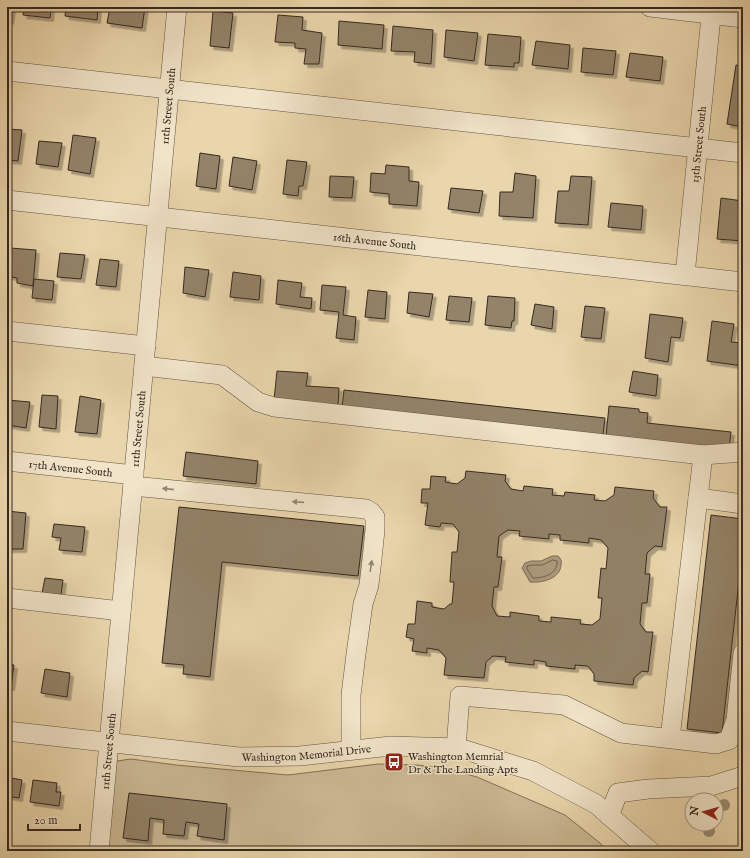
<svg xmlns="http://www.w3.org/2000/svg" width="750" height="858" font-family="'IM FELL English',serif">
<defs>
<filter id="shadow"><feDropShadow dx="3.5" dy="3.5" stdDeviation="0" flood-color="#0004"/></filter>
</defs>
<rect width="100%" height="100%" fill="#ead6ac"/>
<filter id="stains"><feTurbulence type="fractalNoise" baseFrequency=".005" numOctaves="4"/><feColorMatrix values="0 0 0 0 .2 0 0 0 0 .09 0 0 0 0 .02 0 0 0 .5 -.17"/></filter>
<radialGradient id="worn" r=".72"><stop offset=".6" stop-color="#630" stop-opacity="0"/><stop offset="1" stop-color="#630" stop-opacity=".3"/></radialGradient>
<path fill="#cbb994" stroke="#80715a" d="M131 759 176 765 288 775 378 764 417 765 445 768 477 777 565 815 600 843 607 851H101L112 768 117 761Z"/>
<path fill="#ac9b7d" stroke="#7c6d58" d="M552 556H558C561 559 562 561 561 565 560 579 542 583 530 582L522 568 525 563 531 561H541Z"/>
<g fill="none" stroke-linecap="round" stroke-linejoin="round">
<path stroke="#70624f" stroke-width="1" d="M553 560 557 561C558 574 544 578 533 578L527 569V566L532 565H542Z"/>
</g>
<path fill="#938369" stroke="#352921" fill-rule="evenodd" filter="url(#shadow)" d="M7 7H12L10 21 7 20Z
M24 7H51L50 18 23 15Z
M66 7H98L97 20 65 16Z
M110 7H145L142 28 107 23Z
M213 11 233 13 229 48 210 46Z
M278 15 303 17 302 30 322 33 319 64H304L306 49 295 48V43L275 42Z
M339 21 384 25 382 49 338 45Z
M393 26 433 30 431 64 414 62 415 52 391 51Z
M446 30 478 33 474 61 444 57Z
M488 34 521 37 519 63H514V67L485 65Z
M536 41 570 45 568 69 532 65Z
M583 48 616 51 613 75 581 72Z
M630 53 663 57 660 81 626 77Z
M736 65 743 66V127L727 124Z
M7 129 22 130 18 161 7 160Z
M73 135 96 138 90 174 68 170Z
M39 141 62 143 58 167 36 164Z
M200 153 220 156 216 189 196 186Z
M233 157 257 161 252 190 229 186Z
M287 160 307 162 303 186H299L298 196 283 194Z
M386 165 409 167V181L419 182 417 206 389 204V194L370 192 371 173 385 174Z
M515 173 536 176 533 218 499 216 500 192H513Z
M330 176 354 177 352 198 329 197Z
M571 176 592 177 588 225 555 223 558 191H569Z
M451 188 483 191 479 213 448 209Z
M721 198 743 201V241L717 239Z
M611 203 643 206 641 230 608 227Z
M10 248 36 250 33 286 17 283V278L7 276Z
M60 253 85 255 81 279 57 277Z
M100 259 119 261 116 287 96 285Z
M185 267 209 270 205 297 183 293Z
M233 272 261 276 259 300 230 297Z
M34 279 54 281 52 300 32 298Z
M278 280 302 283 300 297 312 298 311 309 276 304Z
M322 285 346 287 343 315 356 317 354 340 336 338 339 312 320 310Z
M368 290 387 292 385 319 365 317Z
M409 292 433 294 429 317 407 313Z
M449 296 472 298 469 322 446 320Z
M488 296 515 298 514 321H512L511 328 485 325Z
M535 304 554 307 552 329 531 325Z
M585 306 605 308 601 339 581 337Z
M650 314 683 318 680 338 671 337 668 362 645 358Z
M712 321 734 324 731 342 743 343V366L707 361Z
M277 371 308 373 306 386 339 388 338 406 274 400Z
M633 371 658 375 656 396 629 392Z
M344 390 605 418 603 435 342 408Z
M42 395 58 396 56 429 39 427Z
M80 396 101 400 97 434 75 432Z
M7 400 30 402 26 428 7 425Z
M609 406 639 409V412L648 413 647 423 731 432 729 449 606 436Z
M186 452 258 461 256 484 183 476Z
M466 471 506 475 505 481 511 489 523 491 524 486 553 489 552 495 564 496 565 492 595 495 594 500 605 501 614 495 615 487 654 491 653 498 660 507H667L662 547 655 546 647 553 645 574H650L647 603H642L640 624 646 632H653L648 672 642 671 634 678 633 685 594 681V674L588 666 575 665V669L546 666V662L534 660V665L505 662 506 657 493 656 486 662 484 678 444 675 446 658 439 650 427 648V653L412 651 414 639 406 637 408 624H415L417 601 432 603V607L444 609 450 604H452L454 582H450L452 552H457L459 532 453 524 441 523 440 527 425 525 428 503H421L422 489H430L431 476 446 477 445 482 457 484 465 478ZM508 530 520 531 519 536 549 539V534L560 535V540L589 543V538L601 540 608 548 606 569 601 568 598 598H602L600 619 592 625 580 624 581 620 551 617V622L539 621V616L510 612V617L497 616 492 606 494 587H498L502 557H497L499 536Z
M179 507 364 526 358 576 222 562 210 677 183 674 184 665 162 663Z
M7 511 26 513 23 549H7Z
M711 515 743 519V545L722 733 687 729Z
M54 524 85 527 82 552 59 550 61 538 52 537Z
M45 578 63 580 60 602 41 598Z
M7 664 14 665 11 687H7Z
M45 669 70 673 67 697 41 693Z
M7 777 22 780 19 798 7 796Z
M33 780 57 783 56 792H61L59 806 30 802Z
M129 793 227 804 224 840 197 836 199 824 186 822 184 836 163 834 164 820 150 818 148 841 123 838Z"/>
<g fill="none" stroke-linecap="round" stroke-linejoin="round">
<g stroke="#625444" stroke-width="20">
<g id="minor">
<path d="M650 7 743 18"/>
<path d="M7 71 743 153"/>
<path id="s1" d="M7 200 743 282"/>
<path id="s2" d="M685 275 712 7"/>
<path d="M7 331 146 346"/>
<path d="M144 366 222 375 258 402 274 407 703 455 670 738"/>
<path d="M703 455 743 452"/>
<path id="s3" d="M7 461 134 475"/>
<path d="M133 486 366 509 371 512 375 517V530L372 559 369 585 363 604 356 654 351 695V750"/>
<path d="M698 498 743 504"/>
<path d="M7 598 121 611"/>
<path id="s4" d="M7 731 239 757 300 756 391 746 459 748 533 771 596 804 650 851"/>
<path d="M456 748 460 696 564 705 621 733 716 744 729 740 736 720 743 653"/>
<path d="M609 816 618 793 648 789 711 786 743 776"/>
<path id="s5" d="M99 851 177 7"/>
</g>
</g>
<use href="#minor" stroke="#f1e4c9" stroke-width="19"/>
</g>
<g fill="#9b8b70">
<circle cx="724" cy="805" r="6"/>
<circle cx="709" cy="831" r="6"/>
</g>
<defs><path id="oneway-solid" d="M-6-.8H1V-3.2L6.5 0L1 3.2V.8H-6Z"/></defs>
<g fill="#938675">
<use href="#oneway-solid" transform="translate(168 489) rotate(-174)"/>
<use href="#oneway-solid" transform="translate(298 502) rotate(-176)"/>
<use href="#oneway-solid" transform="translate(371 566) rotate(-81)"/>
</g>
<defs>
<g id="bus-square" transform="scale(1)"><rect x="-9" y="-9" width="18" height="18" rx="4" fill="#8f2418" stroke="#f1e4c9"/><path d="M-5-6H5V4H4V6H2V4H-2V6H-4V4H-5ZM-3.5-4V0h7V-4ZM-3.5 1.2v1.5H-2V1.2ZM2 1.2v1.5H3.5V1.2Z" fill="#fff"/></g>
</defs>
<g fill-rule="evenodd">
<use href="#bus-square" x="394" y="762"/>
</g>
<g text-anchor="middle" stroke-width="3" stroke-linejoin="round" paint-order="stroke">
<g font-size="11" fill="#352921" stroke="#f1e4c9">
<text dy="4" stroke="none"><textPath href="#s5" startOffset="748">11th Street South</textPath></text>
<text dy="4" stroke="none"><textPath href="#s2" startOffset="131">13th Street South</textPath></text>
<text dy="4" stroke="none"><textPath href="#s1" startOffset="370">16th Avenue South</textPath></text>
<text dy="4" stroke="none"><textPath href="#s5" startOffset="424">11th Street South</textPath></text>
<text dy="4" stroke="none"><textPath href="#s3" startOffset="64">17th Avenue South</textPath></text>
<text dy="4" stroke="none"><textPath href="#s5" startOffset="100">11th Street South</textPath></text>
<text dy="4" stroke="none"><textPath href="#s4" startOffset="301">Washington Memorial Drive</textPath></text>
</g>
<g font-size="11" fill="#352921" stroke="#f1e4c9" text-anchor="start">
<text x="408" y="760">Washington Memrial<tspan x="408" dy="13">Dr &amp; The Landing Apts</tspan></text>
</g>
</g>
<rect width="750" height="858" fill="none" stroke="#ead6ac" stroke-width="24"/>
<rect x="8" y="8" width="734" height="842" fill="none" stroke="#352921" stroke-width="2"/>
<rect x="12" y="12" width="726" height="834" fill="none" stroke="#352921"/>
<g transform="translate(704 812) rotate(276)"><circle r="19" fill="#f1e4c9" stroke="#a69986"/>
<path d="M0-3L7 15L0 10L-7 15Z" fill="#8f2418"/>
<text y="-6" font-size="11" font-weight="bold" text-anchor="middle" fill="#352921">N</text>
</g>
<path d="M28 824v6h52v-6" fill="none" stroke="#352921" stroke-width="2"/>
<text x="34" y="824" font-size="12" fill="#352921" stroke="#f1e4c9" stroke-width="3" paint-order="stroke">20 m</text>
<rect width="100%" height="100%" filter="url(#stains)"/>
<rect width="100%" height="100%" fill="url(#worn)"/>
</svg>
